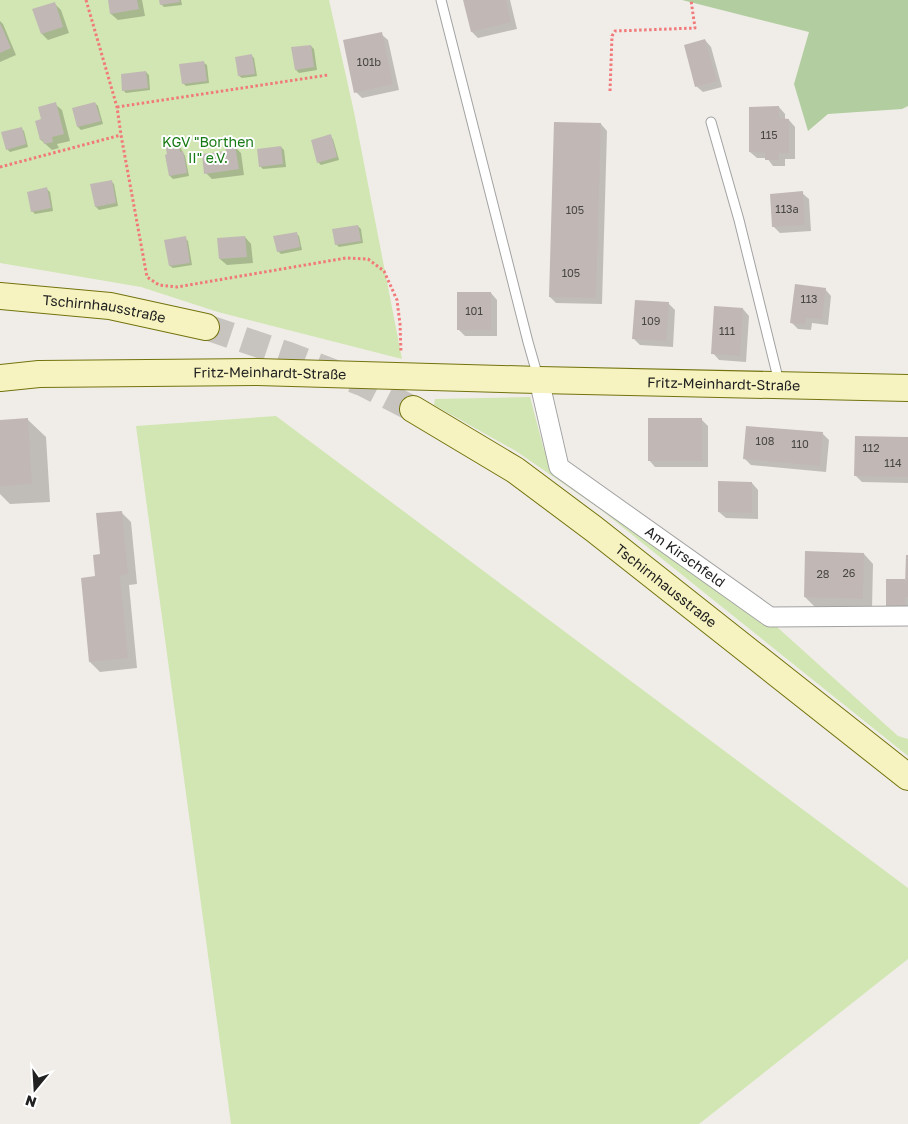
<svg xmlns="http://www.w3.org/2000/svg" width="908" height="1124" font-family="'Golos Text',sans-serif">
<rect width="100%" height="100%" fill="#f0ede8"/>
<path fill="#d1e6b2" d="M0 0H329L354 112 402 359 218 312 141 287 0 263Z
M530 397 544 450 562 475 757 620 777 627 898 736 908 739V756L600 509 516 451 434 405 435 399Z
M276 416 908 888V959L699 1124H231L136 426Z"/>
<path fill="#b2cda0" d="M682 0H908V106L902 109 828 114 808 131 794 84 809 32Z"/>
<path fill="#0003" d="M109 0H142L145 16 118 20 111 14Z
M160 0H181L182 5 164 7 161 4Z
M464 0H510L517 29 478 38 472 32Z
M54 3 61 10 69 33 48 40 42 34Z
M0 21 3 24 16 55 0 62Z
M381 34 388 40 399 90 362 98 356 92Z
M705 40 711 47 722 87 703 92 696 86Z
M311 46 314 49 317 70 299 73 296 70Z
M251 55 254 58 257 76 242 78 239 76Z
M204 63 207 65 209 83 186 86 183 83Z
M146 72 149 75 150 90 126 93 123 90Z
M95 103 98 106 103 124 81 130 78 127 74 109Z
M55 104 62 110 70 141 57 144 59 148 52 150 41 140 42 120Z
M779 107 785 114V120H789L795 127V159H785V166H773L767 158H757L750 152Z
M601 124 607 131 602 304 556 303 550 297Z
M21 128 24 131 28 147 10 152 7 149Z
M330 136 333 139 339 160 321 165 318 162Z
M178 143 185 156 189 176 173 179 170 176Z
M235 147 241 153 244 175 212 179 206 173Z
M281 147 284 150 286 167 263 169 260 166Z
M111 181 114 184 118 206 99 210 96 207 92 185Z
M47 189 50 192 53 211 35 214 32 211Z
M802 193 809 199 811 231 780 233 773 226Z
M358 226 361 229 363 243 339 247 336 244Z
M296 233 299 236 302 250 281 254 278 251Z
M245 237 251 244 253 263 227 265 220 259 218 239Z
M185 238 188 241 192 265 173 268 170 266Z
M825 289 831 296 828 325 812 323 811 330 798 329 792 323Z
M491 293 497 300V336H465L458 329Z
M668 303 675 310 673 347 640 345 634 339Z
M743 309 749 316 746 362 719 360 713 353Z
M27 419 46 437 50 502 10 504 0 494V421Z
M701 419 708 426V467H655L649 460Z
M822 433 829 440 826 472 751 465 745 459Z
M908 438V483L862 482 856 476Z
M752 483 758 490V519L726 518 719 512Z
M121 512 131 522 137 584 129 585 137 668 100 672 90 662 97 577 101 555Z
M864 554 873 564 872 608 815 607 805 597Z
M908 556V608H890L887 605 904 580 907 583Z"/>
<path fill="#c1b8b5" d="M108 0H137L139 9 110 14Z
M159 0H179L180 2 160 5Z
M463 0H506L511 22 471 32Z
M55 2 63 27 41 34 32 9Z
M0 23 11 48 0 53Z
M382 32 393 84 354 93 343 40Z
M705 39 717 81 695 87 684 45Z
M311 45 314 67 295 70 291 47Z
M252 54 255 74 238 76 235 57Z
M204 61 207 81 182 84 179 64Z
M146 71 148 88 122 91 121 74Z
M56 102 64 134 52 137 53 142 44 144 43 140H40L35 121 41 119 38 107Z
M95 102 101 121 77 127 72 108Z
M779 106V118L789 119V153H779V160H765V153L749 152V107Z
M554 122 601 123 596 298 549 297Z
M22 127 26 144 6 150 1 132Z
M331 134 337 157 317 163 311 140Z
M178 142 180 152 183 151 187 173 169 176 165 155 167 154 165 144Z
M235 146 239 169 204 174 202 154 226 151 225 147Z
M281 146 283 164 259 167 257 149Z
M112 180 116 203 95 207 90 184Z
M47 187 51 208 31 212 27 192Z
M803 191 805 225 772 227 770 194Z
M358 225 361 241 335 245 332 229Z
M297 232 300 247 277 252 273 236Z
M186 236 190 263 169 266 164 240Z
M245 236 247 257 219 259 217 238Z
M795 284 826 288 822 319 806 318 805 325 790 323Z
M457 292H491V330H457Z
M635 300 669 302 666 341 632 339Z
M714 306 743 308 740 356 711 354Z
M28 418 32 484 0 486V420Z
M648 418H702V461H648Z
M746 426 823 432 820 466 743 459Z
M855 436 908 437V477L854 476Z
M718 481 752 482V513L718 512Z
M122 511 128 574 120 576 128 658 89 662 81 578 95 576 93 555 100 554 96 513Z
M805 551 864 553 863 599 804 597Z
M906 555H908V597H905V606H886V579H905V585Z"/>
<g fill="none" stroke-linecap="round" stroke-linejoin="round">
<path stroke="#c7c4c0" stroke-width="26" stroke-dasharray="26 13" stroke-linecap="butt" d="M206 327 286 354 362 383 413 409"/>
<g stroke="#a2a2a2" stroke-width="11">
<path id="lane" d="M441 0 528 342 538 377
M711 122 739 220 779 382"/>
</g>
<g stroke="#a2a2a2" stroke-width="21">
<g id="street">
<path id="s1" d="M539 380 559 467 770 617 908 616"/>
</g>
</g>
<g stroke="#73730d" stroke-width="28">
<g id="secondary">
<path id="s2" d="M0 296 110 306 206 327"/>
<path id="s3" d="M0 378 39 374 257 372 539 380 908 388"/>
<path id="s4" d="M413 409 515 470 594 529 908 777"/>
</g>
</g>
<path stroke="#f1797a" stroke-width="3" stroke-dasharray="2.5 2.5" stroke-linecap="butt" d="M86 0 117 107 121 135 147 277 159 285 177 287 346 258 368 259 384 271 397 300 400 324 401 353
M610 91 612 36 615 31 695 28 691 0
M117 107 328 75
M0 167 121 135"/>
<use href="#lane" stroke="#fff" stroke-width="9"/>
<use href="#street" stroke="#fff" stroke-width="19"/>
<use href="#secondary" stroke="#f6f3c1" stroke-width="26"/>
</g>
<g text-anchor="middle" stroke-width="4" stroke-linejoin="round" paint-order="stroke">
<g font-size="11" fill="#494746">
<text x="369" y="66">101b</text>
<text x="769" y="139">115</text>
<text x="787" y="213">113a</text>
<text x="575" y="214">105</text>
<text x="571" y="277">105</text>
<text x="809" y="303">113</text>
<text x="474" y="315">101</text>
<text x="651" y="325">109</text>
<text x="727" y="335">111</text>
<text x="765" y="445">108</text>
<text x="800" y="448">110</text>
<text x="871" y="452">112</text>
<text x="893" y="467">114</text>
<text x="849" y="577">26</text>
<text x="823" y="578">28</text>
</g>
<g font-size="14" fill="#167a14" stroke="#fff">
<text x="208" y="147">KGV "Borthen<tspan x="208" dy="16">II" e.V.</tspan></text>
</g>
<g font-size="14" fill="#212121" stroke="#fff">
<text dy="5" stroke="none"><textPath href="#s2" startOffset="105">Tschirnhausstraße</textPath></text>
<text dy="5" stroke="none"><textPath href="#s3" startOffset="270">Fritz-Meinhardt-Straße</textPath></text>
<text dy="5" stroke="none"><textPath href="#s3" startOffset="724">Fritz-Meinhardt-Straße</textPath></text>
<text dy="5" stroke="none"><textPath href="#s1" startOffset="244">Am Kirschfeld</textPath></text>
<text dy="5" stroke="none"><textPath href="#s4" startOffset="309">Tschirnhausstraße</textPath></text>
</g>
</g>
<g transform="translate(35 1089) rotate(198)" stroke="#ffffff" stroke-width="4" paint-order="stroke">
<path d="M0-4L9 19L0 12L-9 19Z" fill="#212121"/>
<text y="-8" font-size="14" font-weight="bold" text-anchor="middle" fill="#212121">N</text>
</g>
</svg>
